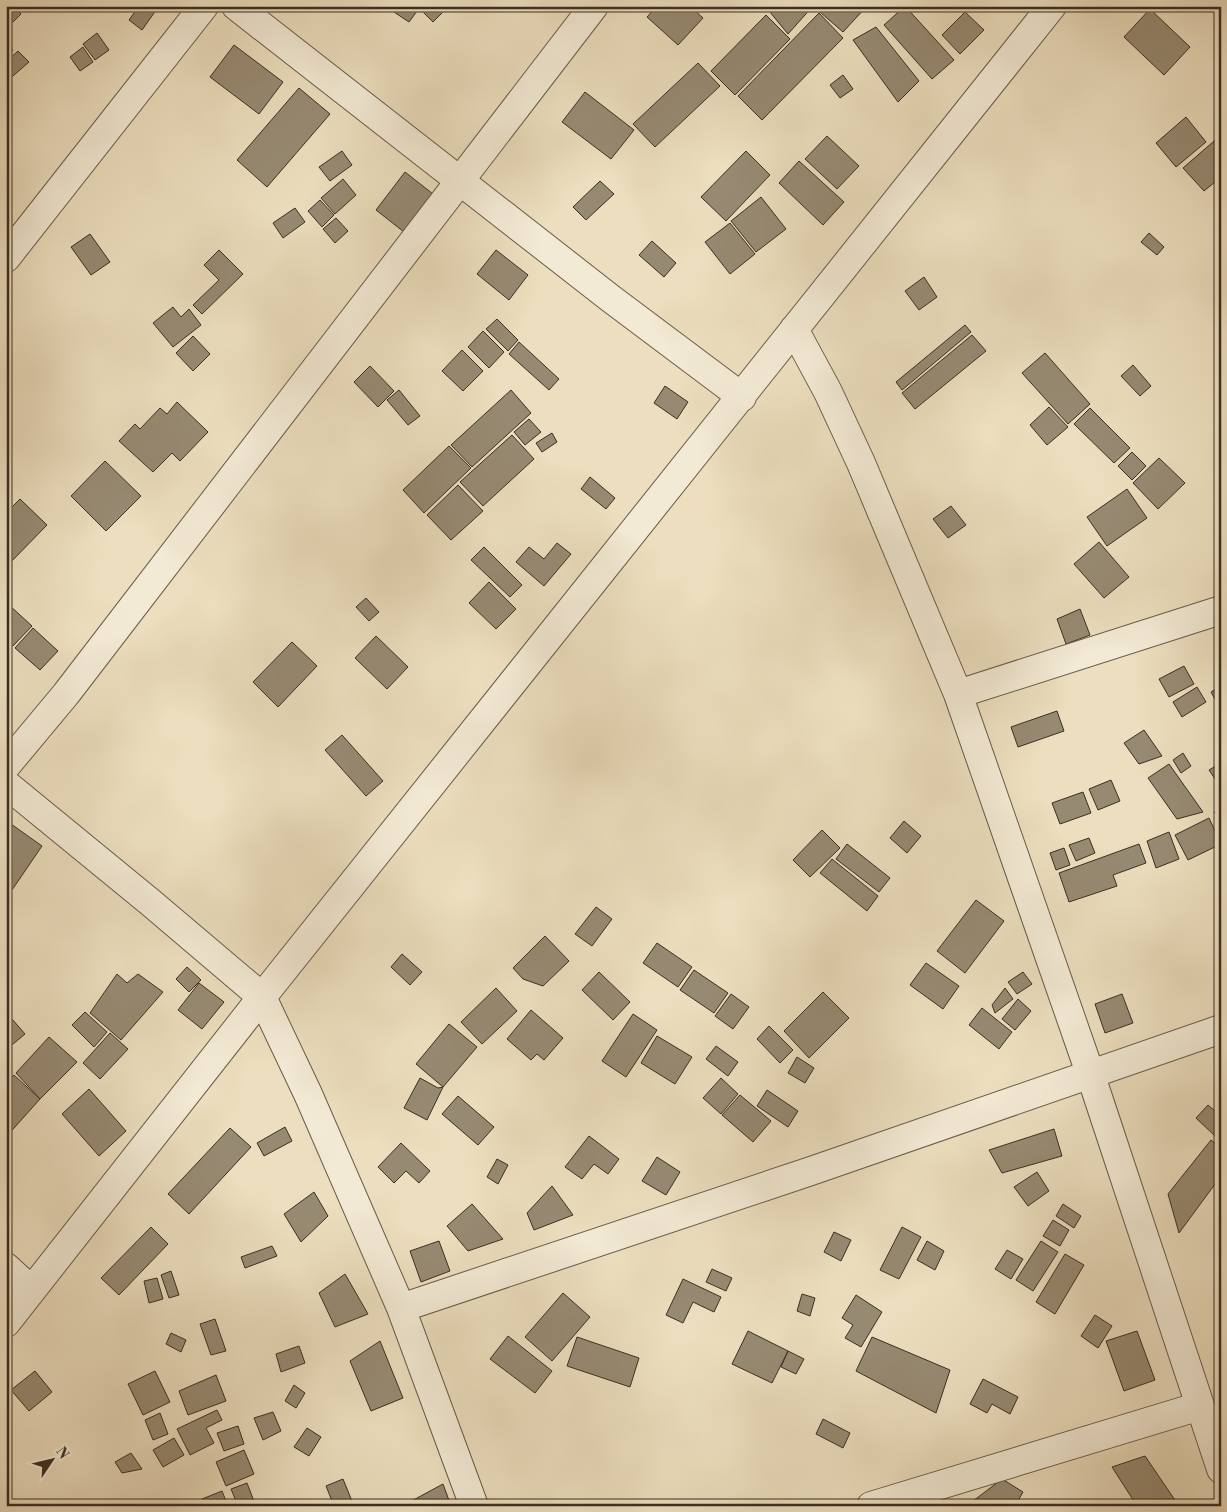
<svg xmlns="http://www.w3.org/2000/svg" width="1227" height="1512" font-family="'Libre Bodoni',serif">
<rect width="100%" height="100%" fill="#ecdebe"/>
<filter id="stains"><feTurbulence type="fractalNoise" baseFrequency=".004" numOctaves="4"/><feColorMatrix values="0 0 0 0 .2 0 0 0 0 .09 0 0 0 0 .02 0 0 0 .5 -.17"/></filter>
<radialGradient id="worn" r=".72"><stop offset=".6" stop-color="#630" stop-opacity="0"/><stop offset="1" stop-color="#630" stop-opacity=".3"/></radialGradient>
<path fill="#978a73" stroke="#3a2f22" d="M6 6H14L21 14 6 29Z
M139 6H159L142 30 129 20Z
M398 6H418L420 7 409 22 394 12Z
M425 6H443L446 9 433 22 421 10Z
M657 6H690L703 18 678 45 647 17Z
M765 6H813L788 34Z
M813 6H867L843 32Z
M905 6 954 60 932 79 884 25Z
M1150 9 1190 47 1164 75 1124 37Z
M965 12 984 30 960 54 942 35Z
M819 13 843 38 762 120 738 96Z
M766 15 790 39 735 95 711 71Z
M876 27 919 81 898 102 853 40Z
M97 33 109 50 95 60 83 44Z
M6 42 13 50 6 57Z
M234 45 283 82 259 114 210 77Z
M83 47 93 62 80 71 70 57Z
M18 51 29 62 6 82V62Z
M698 63 720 86 655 147 633 124Z
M843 75 853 89 840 98 830 85Z
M299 88 330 114 267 187 237 160Z
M585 92 634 130 611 159 562 122Z
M1186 117 1206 142 1176 167 1156 143Z
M1221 135V177L1204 191 1183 168Z
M827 136 859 166 837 189 805 159Z
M342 151 352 165 330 181 319 167Z
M746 151 770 175 726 221 701 197Z
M799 161 844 202 823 225 779 183Z
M405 172 433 194 404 232 376 210Z
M343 179 356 195 335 214 321 198Z
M600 181 614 194 586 220 573 207Z
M761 197 786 229 756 252 731 221Z
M320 200 334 215 322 227 308 211Z
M295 208 305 222 283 238 273 223Z
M336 218 348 231 335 243 323 229Z
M730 223 755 254 730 274 705 242Z
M1149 233 1164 247 1157 255 1141 242Z
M90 234 110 262 91 275 71 247Z
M652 241 676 263 664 277 639 255Z
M219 250 243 274 202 314 193 305 219 280 204 265Z
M496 250 528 275 509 300 477 274Z
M924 277 937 297 919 310 905 291Z
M173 307 181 317 189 309 201 325 173 347 153 323Z
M497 319 518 340 508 351 486 329Z
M965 325 971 332 902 390 896 382Z
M483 331 504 352 489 368 468 347Z
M972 335 986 351 915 409 902 393Z
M193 336 210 354 193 371 176 353Z
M519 342 559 379 549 390 509 354Z
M462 350 483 371 463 391 442 371Z
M1045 353 1090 404 1068 424 1022 373Z
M1133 365 1151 386 1140 396 1121 376Z
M370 366 394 391 378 407 354 382Z
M665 386 688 402 677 419 654 403Z
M399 390 420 416 408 425 387 400Z
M511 390 531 413 472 467 451 445Z
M177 402 208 432 180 461 172 453 153 472 119 441 135 424 140 429 160 408 167 414Z
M1049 407 1068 427 1047 445 1030 425Z
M1090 408 1130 448 1114 463 1074 424Z
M529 419 541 432 525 445 514 432Z
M552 433 557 442 542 452 536 443Z
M512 435 534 459 483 506 460 482Z
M449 446 471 468 424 513 403 490Z
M1132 452 1146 466 1132 480 1118 466Z
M1159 458 1185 483 1158 509 1133 483Z
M105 461 141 496 106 531 71 496Z
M590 477 615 498 606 509 581 489Z
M458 485 483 511 451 540 427 515Z
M1127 489 1147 518 1107 546 1087 517Z
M20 499 47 525 6 567V513Z
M951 506 966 525 948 538 933 519Z
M1099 542 1129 577 1104 598 1074 564Z
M557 543 571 554 544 586 516 562 529 547 544 559Z
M484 547 522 585 510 597 471 560Z
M489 582 516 609 496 629 469 603Z
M366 598 379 612 369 621 356 607Z
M8 604 32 626 13 646 6 639Z
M1080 609 1090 635 1066 644 1057 619Z
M33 628 58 651 40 670 15 648Z
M376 636 408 667 387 689 355 658Z
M292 642 317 666 278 707 253 682Z
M1184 666 1194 684 1169 697 1159 679Z
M1221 686V710L1211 692Z
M1197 687 1206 702 1182 717 1173 702Z
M1057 711 1064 731 1018 747 1011 727Z
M1144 730 1162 756 1139 764 1124 743Z
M342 735 383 781 366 796 325 750Z
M1183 753 1191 766 1181 773 1173 760Z
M1221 763V788L1209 770Z
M1169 764 1203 812 1177 819 1148 778Z
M1111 780 1120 801 1098 810 1089 789Z
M1083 792 1091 813 1060 824 1052 803Z
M1221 808V822L1214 812Z
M1209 818 1221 844 1188 860 1175 835Z
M904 821 921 836 907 853 890 838Z
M11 824 42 846 12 890 6 886V831Z
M822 830 840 848 810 877 793 860Z
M1169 832 1179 859 1156 868 1147 841Z
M1089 838 1095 853 1076 861 1069 845Z
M847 844 890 878 879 892 836 859Z
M1139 844 1146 863 1113 875 1117 886 1069 902 1059 873Z
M1064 848 1070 865 1056 870 1050 853Z
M832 859 878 896 867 911 820 873Z
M976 900 1004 921 965 973 937 951Z
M596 907 612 919 592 946 575 934Z
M545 936 569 961 543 986 523 979 513 968Z
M657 943 692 967 678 987 643 963Z
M402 954 422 972 410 985 391 967Z
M926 963 959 986 943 1009 910 985Z
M187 967 201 980 189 992 176 979Z
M694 970 728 993 714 1013 680 990Z
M599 972 630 1002 613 1020 582 990Z
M1023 972 1032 984 1017 994 1008 982Z
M117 974 127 983 138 974 163 992 121 1040 90 1013Z
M199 983 224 1002 202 1029 178 1010Z
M496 988 517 1011 482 1044 461 1022Z
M1005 988 1013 999 995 1013 992 1005Z
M823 992 849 1018 809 1058 784 1031Z
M731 994 749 1007 733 1029 715 1016Z
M1122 994 1133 1023 1105 1033 1095 1004Z
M1018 999 1031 1011 1015 1030 1002 1019Z
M982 1008 1012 1032 999 1049 969 1025Z
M531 1010 563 1038 544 1060 537 1054 531 1060 507 1039Z
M6 1012 25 1034 6 1050Z
M85 1012 107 1032 94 1047 72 1025Z
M633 1014 657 1030 626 1077 602 1061Z
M449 1024 477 1047 443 1087 416 1064Z
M769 1026 793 1050 780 1063 757 1039Z
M110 1033 128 1049 100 1079 83 1063Z
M657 1036 692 1057 675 1084 641 1063Z
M49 1037 77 1062 40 1099 16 1073Z
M716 1046 738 1062 728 1076 706 1059Z
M797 1057 814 1068 805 1083 788 1073Z
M14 1075 40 1099 6 1137V1084Z
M420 1078 438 1088 443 1087 427 1120 404 1108Z
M721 1078 738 1094 721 1114 703 1098Z
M89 1089 126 1131 99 1156 62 1114Z
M767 1090 798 1111 788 1127 757 1106Z
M740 1095 771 1121 753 1142 722 1115Z
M458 1096 494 1127 478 1145 442 1114Z
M1208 1105 1221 1116V1130L1215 1136 1196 1118Z
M285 1127 292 1141 264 1156 257 1143Z
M230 1128 251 1147 189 1214 168 1194Z
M1054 1129 1062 1156 1002 1173 989 1150Z
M589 1136 619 1159 608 1174 594 1164 582 1179 565 1167Z
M1211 1140 1221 1148V1176L1179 1233 1168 1194Z
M401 1143 430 1171 419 1183 406 1171 394 1183 378 1167Z
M657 1157 680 1172 666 1195 642 1181Z
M497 1159 508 1165 498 1184 487 1177Z
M1037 1172 1049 1191 1028 1206 1014 1187Z
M552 1186 573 1215 534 1230 527 1213Z
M314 1192 328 1216 301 1242 284 1214Z
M472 1204 503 1239 468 1251 447 1226Z
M1063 1204 1081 1216 1074 1228 1056 1216Z
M1053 1220 1069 1230 1060 1246 1043 1236Z
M151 1227 168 1244 119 1295 101 1278Z
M902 1227 921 1237 899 1279 880 1270Z
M834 1232 851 1240 841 1261 824 1252Z
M439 1241 450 1271 421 1282 410 1251Z
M927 1241 944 1251 935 1270 917 1260Z
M1041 1241 1058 1252 1033 1291 1016 1280Z
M272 1246 277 1256 245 1268 241 1257Z
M1007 1250 1023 1259 1011 1279 995 1269Z
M1065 1254 1084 1265 1055 1314 1036 1302Z
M712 1269 732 1278 726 1291 706 1282Z
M171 1271 179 1295 169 1298 161 1275Z
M345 1274 368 1314 335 1327 319 1293Z
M157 1278 163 1299 149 1303 144 1281Z
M683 1279 721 1297 714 1312 693 1302 683 1323 666 1315Z
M563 1293 590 1317 552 1361 525 1337Z
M802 1294 815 1298 810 1316 797 1311Z
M856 1295 882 1312 861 1347 845 1338 853 1325 842 1318Z
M1095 1315 1112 1326 1098 1348 1081 1336Z
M215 1319 226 1351 211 1355 200 1324Z
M748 1331 788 1351 772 1383 732 1364Z
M1137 1331 1155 1380 1124 1391 1106 1341Z
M171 1333 186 1340 181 1352 166 1344Z
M508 1336 552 1371 535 1393 490 1359Z
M577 1337 639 1358 630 1387 567 1366Z
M872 1337 950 1370 936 1413 856 1371Z
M380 1341 403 1398 371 1411 350 1361Z
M299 1346 305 1363 281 1372 276 1354Z
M788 1351 804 1359 796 1374 781 1367Z
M35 1371 52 1392 29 1411 11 1390Z
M155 1371 170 1402 143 1415 128 1384Z
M216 1375 226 1401 188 1415 179 1391Z
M983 1379 1018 1397 1010 1414 992 1404 987 1413 970 1404Z
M294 1385 305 1393 296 1408 285 1401Z
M217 1410 222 1420 206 1428 214 1443 190 1455 177 1429Z
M273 1412 281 1431 263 1440 254 1418Z
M160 1413 168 1434 153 1440 145 1420Z
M823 1419 850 1433 843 1448 816 1434Z
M238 1426 244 1444 224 1451 217 1433Z
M307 1428 321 1437 309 1456 294 1447Z
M174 1438 184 1455 163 1467 153 1450Z
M244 1450 254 1474 226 1486 216 1462Z
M131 1453 142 1469 122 1473 115 1462Z
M1145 1456 1179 1506H1137L1112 1467Z
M343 1479 354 1506H334L326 1486Z
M1002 1479 1023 1492 1015 1506 969 1504Z
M247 1483 255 1504 238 1506 231 1489Z
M443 1484 451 1506H406V1504Z
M222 1491 228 1506H205L202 1499Z"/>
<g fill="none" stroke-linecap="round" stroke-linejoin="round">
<g stroke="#665b49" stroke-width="30">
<path id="minor" d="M236 6 610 298 742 397
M6 258 204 6
M794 329 828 392 861 463 958 694 1090 1073 1221 1469
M958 694 1221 610
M6 766 66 694 594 6
M6 784 150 902 262 997 308 1094 401 1308 474 1506
M6 1267 31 1290
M401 1308 811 1171 1221 1029
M6 1323 262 997 1052 6
M871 1506 1200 1406"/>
</g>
<use href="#minor" stroke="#f3ead5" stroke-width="28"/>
</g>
<rect width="1227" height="1512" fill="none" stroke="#ecdebe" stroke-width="25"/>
<rect x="8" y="8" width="1212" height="1497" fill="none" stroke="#3a2f22" stroke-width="2.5"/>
<rect x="12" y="12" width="1202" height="1487" fill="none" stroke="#3a2f22"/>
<g transform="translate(52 1460) rotate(55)" stroke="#f3ead5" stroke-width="4" paint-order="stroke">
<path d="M0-4L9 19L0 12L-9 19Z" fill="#3a2f22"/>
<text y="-8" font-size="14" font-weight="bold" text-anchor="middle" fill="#3a2f22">N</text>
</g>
<rect width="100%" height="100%" filter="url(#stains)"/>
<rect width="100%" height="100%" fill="url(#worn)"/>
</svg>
